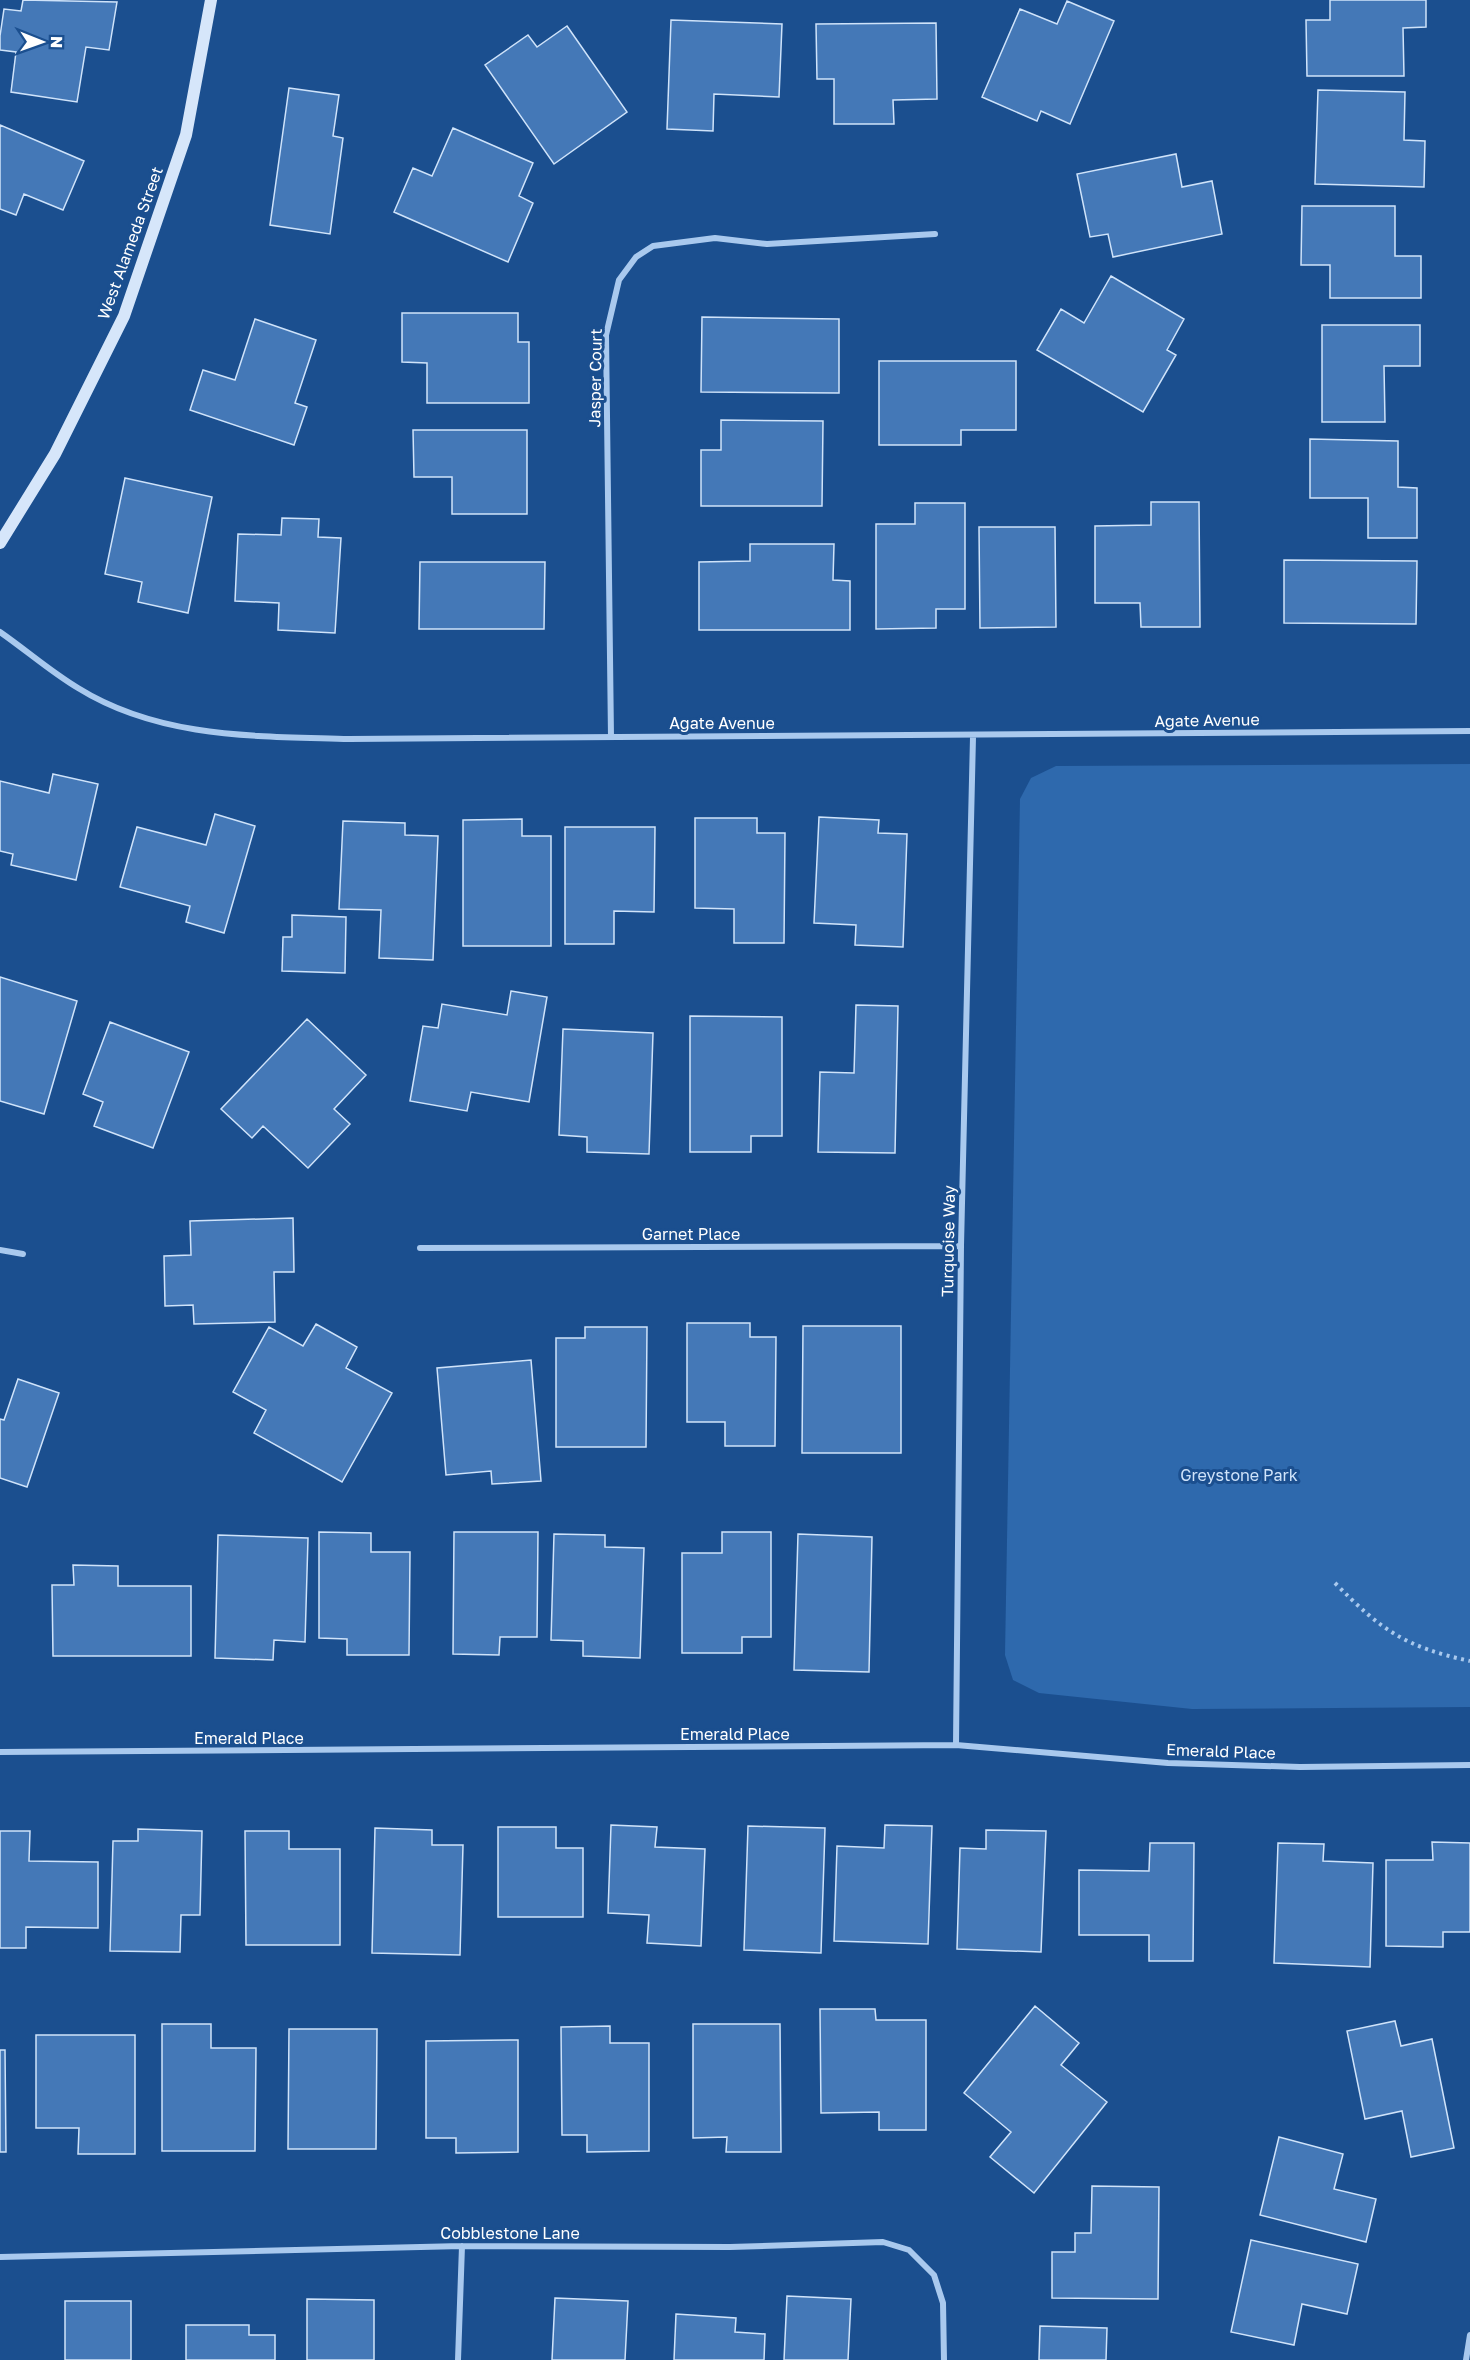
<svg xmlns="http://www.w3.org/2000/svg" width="1470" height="2360" font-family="'Golos Text',sans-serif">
<rect width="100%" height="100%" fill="#1b4f8f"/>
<path fill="#2e69ad" d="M1470 764V1707L1192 1709 1039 1693 1013 1680 1005 1655 1020 799 1031 778 1056 766Z"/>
<path fill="#4478b7" stroke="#cfe3fa" stroke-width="1.5" d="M23 0 117 2 109 50 86 47 77 102 11 92 16 52 0 50V36L4 9 21 11Z
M1330 0H1426V27L1403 28 1404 76H1307L1306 20H1330Z
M1067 1 1114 21 1070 124 1041 111 1037 121 982 97 1020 9 1057 24Z
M671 20 782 24 779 97 714 94 713 131 667 129Z
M936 23 937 99 893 100 894 124H834V79H817L816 24Z
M567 26 627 112 554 164 485 65 528 35 537 47Z
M289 88 339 95 333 136 343 138 330 234 270 225Z
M1318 90 1405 92 1404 140 1425 141 1424 187 1315 184Z
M0 125 84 161 63 210 24 194 16 215 0 209Z
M453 128 533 163 519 196 533 203 508 262 394 212 413 168 432 176Z
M1176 154 1182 187 1212 181 1222 234 1113 257 1108 234 1090 237 1077 174Z
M1302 206H1395V256H1421V298H1330V265H1301Z
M1111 276 1184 319 1167 350 1176 355 1143 412 1037 350 1061 309 1084 323Z
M402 313H518V342H529V403H427V363L402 362Z
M702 317 839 319V393L701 392Z
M255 319 316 340 295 403 307 407 294 445 190 410 203 370 235 380Z
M1322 325H1420V366H1384L1385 422H1322Z
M879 361H1016V430H961V445H879Z
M721 420 823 421 822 506H701V450H721Z
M413 430H527V514H452V477H414Z
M1310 439 1398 441V487L1417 488V538H1368V498H1310Z
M125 478 212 497 188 613 138 602 142 582 105 574Z
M1151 502H1199L1200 627H1141L1140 603H1095V526L1151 525Z
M915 503H965V609H936V628L876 629V524H915Z
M282 518 319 519 318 537 341 538 335 633 278 630 279 603 235 601 238 534 281 535Z
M979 527H1055L1056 627 980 628Z
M750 544H834L833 580 850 581V630H699V562L750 561Z
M1284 560 1417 561 1416 624 1284 623Z
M420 562H545L544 629H419Z
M53 774 98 784 76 880 11 865 13 854 0 851V781L49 793Z
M215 814 255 826 224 933 186 922 190 906 120 887 137 827 206 845Z
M819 817 879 820 878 833 907 834 903 947 855 945 856 925 814 923Z
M695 818H757V833H785L784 943H734V909L695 908Z
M522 819V836H551V946H463V820Z
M343 821 405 823V835L438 836 433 960 379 958 381 910 339 909Z
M565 827H655L654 912 614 911V944H565Z
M292 915 346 917 345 973 282 971 283 937H292Z
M0 977 77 1001 44 1114 0 1101Z
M511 991 547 997 529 1102 471 1092 467 1111 410 1101 423 1026 438 1028 442 1004 507 1015Z
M856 1005 898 1006 895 1153 818 1152 820 1072 854 1073Z
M690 1016 782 1017V1136H751V1152H690Z
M307 1019 366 1075 334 1109 350 1124 308 1168 263 1126 252 1138 221 1109Z
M110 1022 189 1052 153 1148 94 1126 103 1102 83 1094Z
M563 1029 653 1033 649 1154 587 1152V1137L559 1135Z
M293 1218 294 1272H274L275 1322 194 1324 193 1305 165 1306 164 1256 191 1255 190 1221Z
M687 1323H750V1337H776L775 1446H725V1422H687Z
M316 1324 357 1347 346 1368 392 1393 342 1482 254 1433 266 1410 233 1392 269 1327 303 1346Z
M803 1326H901V1453H802Z
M585 1327H647L646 1447H556V1338H585Z
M531 1360 541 1481 492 1484 491 1471 446 1475 437 1368Z
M18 1379 59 1393 27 1487 0 1478V1419L4 1420Z
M319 1532 371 1533V1552H410L409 1655H347V1639L319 1638Z
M454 1532H538L537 1637H500L499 1655 453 1654Z
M722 1532H771V1637H742V1653H682V1553H722Z
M554 1534 605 1535V1547L644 1548 640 1658 583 1656V1641L551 1640Z
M798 1534 872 1537 869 1672 794 1670Z
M218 1535 308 1538 305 1642 274 1640 273 1660 215 1658Z
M73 1565 118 1566V1586H191V1656H53L52 1585H74Z
M611 1825 657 1827 655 1847 705 1849 701 1946 647 1943 649 1915 608 1913Z
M885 1825 932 1826 928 1944 834 1941 837 1846 884 1848Z
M748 1826 825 1828 821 1953 744 1950Z
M498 1827H556V1848H583V1917H498Z
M375 1828 432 1830V1845H463L460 1955 372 1953Z
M138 1829 202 1831 200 1915H181L180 1952 110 1951 113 1841H138Z
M986 1830 1046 1831 1041 1952 957 1949 960 1848 986 1849Z
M0 1831H30L29 1861 98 1862V1928L26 1927V1948H0Z
M245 1831H289V1849H340V1945H246Z
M1432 1842 1470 1843V1932H1443V1947L1386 1946V1860H1433Z
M1150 1843H1194L1193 1961H1149V1935H1079V1870L1149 1871Z
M1278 1843 1324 1844 1323 1861 1373 1863 1370 1967 1274 1963Z
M1035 2006 1079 2043 1061 2065 1107 2102 1034 2193 990 2157 1011 2132 964 2093Z
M820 2009H875L876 2020H926V2130H879V2112L821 2113Z
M1395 2021 1401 2046 1432 2039 1454 2148 1411 2157 1402 2111 1365 2119 1347 2031Z
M162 2024H211V2048H256L255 2151H162Z
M693 2024H780L781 2152H726L727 2137 693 2138Z
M610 2026V2043H649V2151L587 2152V2135H562L561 2027Z
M289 2029H377L376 2149H288Z
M36 2035H135V2154H78L79 2128H36Z
M518 2040V2152L456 2153V2138H426V2041Z
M0 2050H5L6 2152H0Z
M1279 2137 1343 2154 1334 2189 1376 2199 1366 2242 1260 2215Z
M1092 2186 1159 2187 1158 2299 1052 2298V2252H1075V2233H1091Z
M1251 2240 1358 2264 1347 2314 1302 2304 1294 2345 1231 2332Z
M787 2296 851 2299 848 2360H784Z
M555 2298 628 2301 625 2360H552Z
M307 2299 374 2300V2360H307Z
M65 2301H131V2360H65Z
M676 2314 736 2318 735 2332 765 2334 764 2360H674Z
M186 2325H249V2335H275V2360H186Z
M1040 2326 1107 2328 1106 2360H1039Z"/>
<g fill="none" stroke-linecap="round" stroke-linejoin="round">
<path stroke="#a9c9ee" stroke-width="4" stroke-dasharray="3 4.5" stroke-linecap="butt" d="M1335 1583C1381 1630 1405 1647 1470 1661"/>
<path stroke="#a9c9ee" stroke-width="6" d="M0 632C26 650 51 672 78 688 160 739 257 736 349 739L1470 731
M611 737 606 335 619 280 636 257 653 246 715 238 767 244 935 234
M420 1248 961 1246
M0 1250 23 1254
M956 1745 961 1246 973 737
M0 1752 956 1745 1168 1763 1300 1767 1470 1765
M0 2257 462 2246 730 2247 883 2242 909 2250 934 2275 943 2303 944 2360
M458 2360 462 2246
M1466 2360 1470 2335"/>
<path stroke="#d6e6fa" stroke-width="12" d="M0 543 55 454 124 316 186 135 211 0"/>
</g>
<g text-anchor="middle" stroke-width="6" stroke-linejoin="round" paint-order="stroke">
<g font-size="16" fill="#fff" stroke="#1b4f8f">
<text transform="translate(130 243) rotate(-70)" y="6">West Alameda Street</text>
<text transform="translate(595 378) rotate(-89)" y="6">Jasper Court</text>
<text transform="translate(1207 720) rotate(-1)" y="6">Agate Avenue</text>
<text x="722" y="729">Agate Avenue</text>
<text x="691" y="1240">Garnet Place</text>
<text transform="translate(948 1241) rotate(-89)" y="6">Turquoise Way</text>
<text x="735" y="1740">Emerald Place</text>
<text x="249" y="1744">Emerald Place</text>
<text transform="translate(1221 1751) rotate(2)" y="6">Emerald Place</text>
<text x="510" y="2239">Cobblestone Lane</text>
</g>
<g font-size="16" fill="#cfe3fa" stroke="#1b4f8f">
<text x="1239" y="1481">Greystone Park</text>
</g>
</g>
<g transform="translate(42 42) rotate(91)" stroke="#1b4f8f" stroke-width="4.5" paint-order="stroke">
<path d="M0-4.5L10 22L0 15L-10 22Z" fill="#ffffff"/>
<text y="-9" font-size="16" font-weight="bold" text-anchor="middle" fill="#ffffff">N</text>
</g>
</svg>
